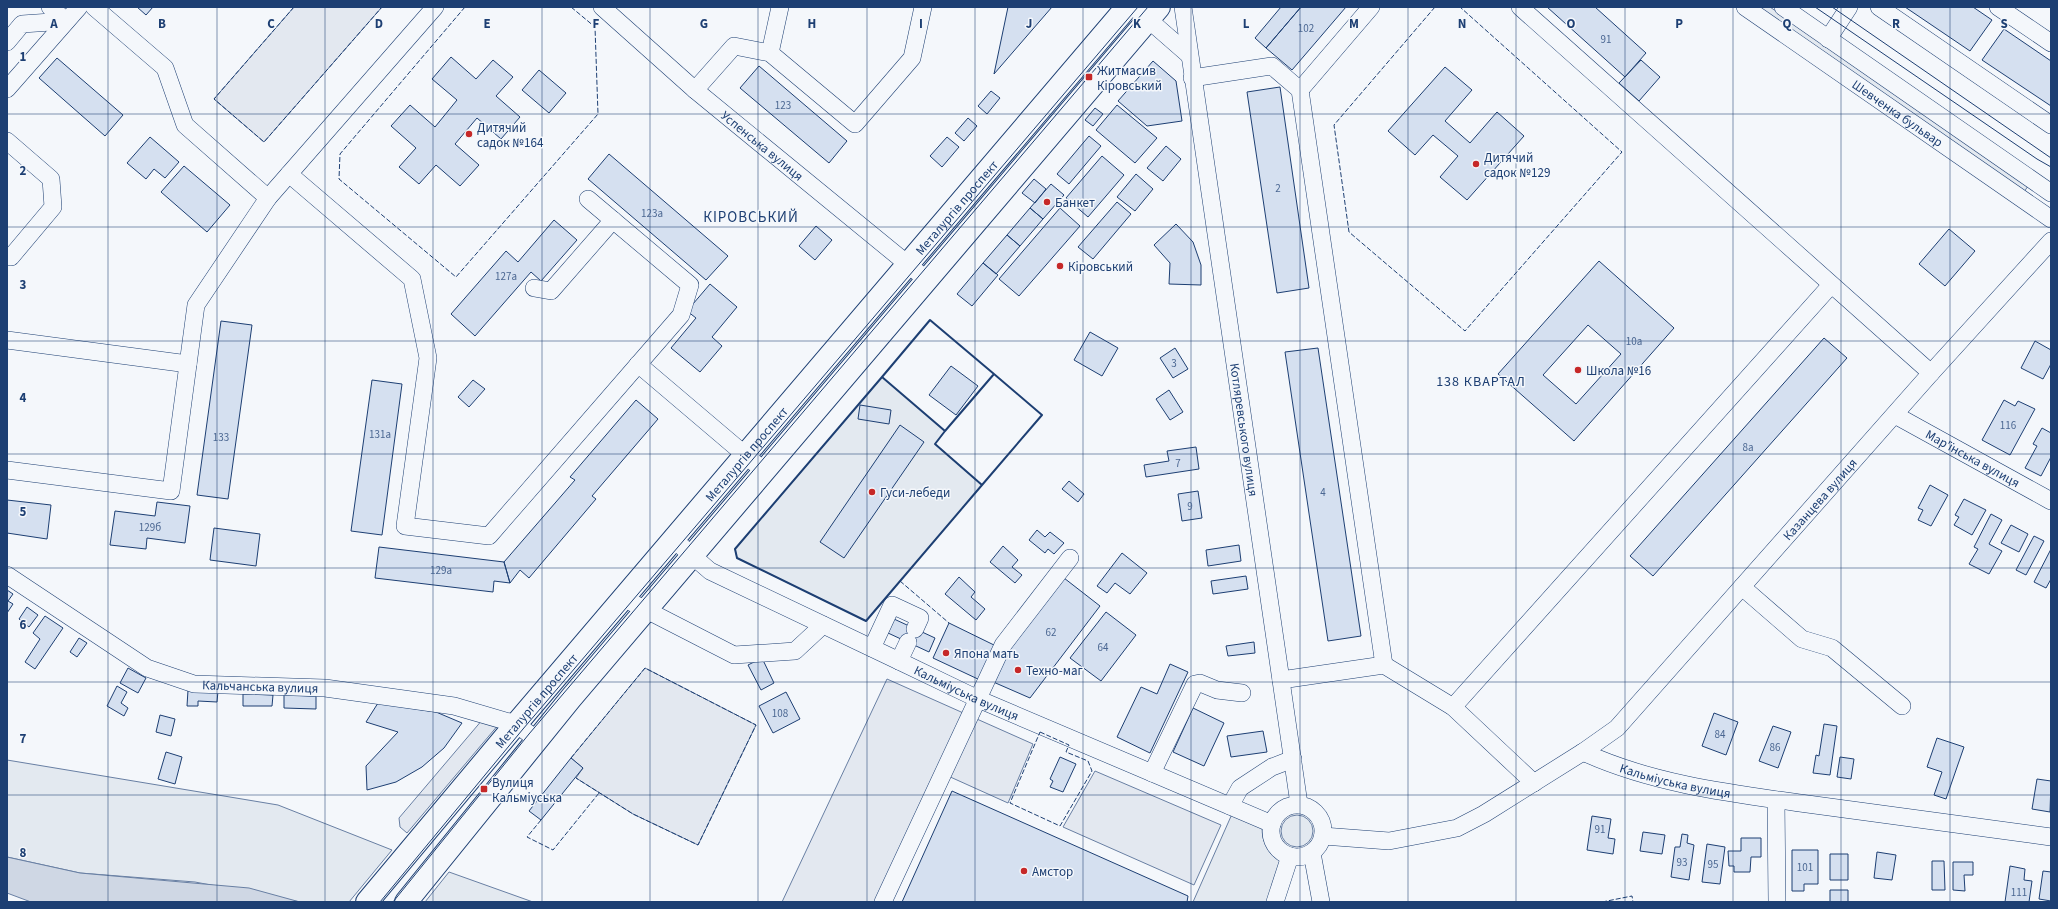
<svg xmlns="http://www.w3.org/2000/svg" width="2058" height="909" font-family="'Source Sans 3',sans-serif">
<rect width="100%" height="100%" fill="#f4f7fb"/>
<path fill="#e3e9f0" stroke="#687fa3" d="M1758 7H1770L2028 186 2024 192Z
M882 377 945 431 935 444 982 485 866 621 737 558 735 549Z
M7 760 278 805 392 850 349 902H300L195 882 80 873 7 857Z
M1232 814 1262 827C1262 843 1268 854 1281 862L1268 902H1193Z
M1281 831a16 16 0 1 1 32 0a16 16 0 1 1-32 0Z
M449 872 533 902H425Z"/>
<path fill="#e3e8f0" stroke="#687fa3" d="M294 7H382L264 142 214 99Z
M645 668 756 725 698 845 633 814 576 778 583 768 571 758Z
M887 679 1033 744 1008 803 937 771 876 902H782Z
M483 719 499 724 407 833 400 827 399 818Z
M1095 771 1221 825 1194 885 1063 827Z"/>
<path fill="#cfd7e4" stroke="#687fa3" d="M7 857 80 873 249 888 300 902H31L7 893Z"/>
<path fill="#d5e0f0" stroke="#1d3f73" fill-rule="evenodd" d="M137 7H153L146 15Z
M1008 7H1052L994 74Z
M1281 7H1301L1266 48 1255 38Z
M1301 7H1346L1292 70 1266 48Z
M1547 7H1595L1646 53 1625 77Z
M1905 7H1973L1992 20 1970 51Z
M2004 29 2051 61V106L1982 60Z
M451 57 476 79 493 60 513 77 496 96 520 117 501 139 477 118 455 144 479 165 460 186 436 165 419 184 399 167 416 148 391 126 410 105 435 127 457 100 432 79Z
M57 58 123 115 105 136 39 78Z
M1641 60 1660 77 1639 101 1619 83Z
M1153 61 1176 81 1182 121 1147 126 1118 101Z
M759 66 847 141 829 163 740 88Z
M1445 67 1472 90 1445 121 1470 143 1497 112 1524 136 1467 200 1440 177 1458 156 1433 135 1415 155 1388 131Z
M539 70 566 93 549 113 522 90Z
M1280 87 1309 288 1277 293 1247 92Z
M991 91 1000 98 987 114 978 106Z
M1117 105 1157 138 1135 163 1096 130Z
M1095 108 1103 114 1093 126 1085 120Z
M968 118 977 126 964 141 955 133Z
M1089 136 1101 146 1069 184 1057 174Z
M150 137 179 162 165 178 154 169 146 179 127 163Z
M947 137 959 147 942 167 930 156Z
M1166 146 1181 159 1163 181 1147 168Z
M609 154 728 256 706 280 588 179Z
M1102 156 1124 175 1088 217 1066 198Z
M184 166 230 205 207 232 161 192Z
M1136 174 1153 189 1135 211 1117 197Z
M1034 179 1046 189 1035 203 1022 193Z
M1051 184 1064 195 1043 219 1030 208Z
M1117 202 1131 214 1093 259 1078 247Z
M1030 208 1043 219 1020 246 1007 235Z
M1060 208 1080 226 1019 296 999 279Z
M554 220 577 240 541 281 531 272 475 336 451 314 506 251 518 262Z
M1176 224 1193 242 1201 265V285L1169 284 1170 263 1154 245Z
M816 226 832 240 815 260 799 246Z
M1949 229 1975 251 1945 286 1919 264Z
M1007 235 1020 246 996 274 983 263Z
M1599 261 1674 328 1574 441 1498 374ZM1588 325 1621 354 1576 404 1543 375Z
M983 263 998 275 972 306 957 294Z
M710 284 737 307 712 337 722 346 700 372 671 348 696 318 687 311Z
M221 321 252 325 228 499 197 495Z
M1090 332 1118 348 1102 376 1074 360Z
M1824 338 1847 358 1653 576 1630 556Z
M2035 341 2051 350V364L2043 379 2021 368Z
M1175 348 1188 369 1173 378 1160 358Z
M1318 348 1361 636 1328 641 1285 352Z
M951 366 978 386 956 415 929 395Z
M372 380 402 384 382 535 351 531Z
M473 380 485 389 469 407 458 397Z
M1169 390 1183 412 1170 420 1156 399Z
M636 400 658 419 592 496 596 499 529 578 520 570 510 583 504 562 575 480 570 477Z
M2004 400 2015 406 2018 401 2035 409 2010 455 1982 440Z
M860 405 891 410 889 424 858 419Z
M900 425 924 442 844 558 820 542Z
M2042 428 2051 433V457L2041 476 2025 468 2037 446 2033 444Z
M1196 447 1199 469 1146 477 1144 465 1169 461 1167 451Z
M1069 481 1084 494 1078 502 1062 489Z
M1930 485 1948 495 1931 526 1918 520 1923 510 1918 508Z
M1198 491 1202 518 1182 521 1178 494Z
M1964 499 1986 510 1972 535 1954 525 1959 517 1955 515Z
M7 500 51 505 47 539 7 533Z
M157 502 190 506 185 543 147 538 146 549 110 545 115 511 155 516Z
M1991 514 2002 520 1989 544 2002 551 1989 574 1969 564 1978 549 1974 547Z
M2011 525 2028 534 2019 552 2001 543Z
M214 528 260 534 256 566 210 560Z
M1037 530 1045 537 1050 532 1064 543 1054 554 1048 549 1045 553 1029 540Z
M2034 536 2044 541 2026 575 2016 570Z
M1239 545 1241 561 1208 566 1206 550Z
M1003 546 1018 560 1012 567 1022 575 1015 583 990 562Z
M379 547 504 562 510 583 494 581 493 592 375 578Z
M2051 549V579L2046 588 2034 582Z
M1122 553 1147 573 1130 594 1115 583 1107 593 1097 586Z
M1246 576 1248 589 1213 594 1211 581Z
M959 577 975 592 971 597 985 609 976 620 945 594Z
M1064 578 1100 606 1030 698 991 681 1002 658Z
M7 590 13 594 8 601 13 604 7 613Z
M27 607 38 615 29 627 19 619Z
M1106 612 1136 635 1101 681 1070 658Z
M45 616 63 628 35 669 25 662 40 639 33 633Z
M894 619 935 638 929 652 888 633Z
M949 623 996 646 980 680 933 658Z
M79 638 87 643 77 657 70 652Z
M1254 642 1255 653 1228 656 1226 646Z
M762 658 774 683 761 690 748 665Z
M1170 664 1188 672 1150 753 1117 737 1141 687 1157 694Z
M128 668 146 678 138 693 120 683Z
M117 686 127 692 121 703 128 708 124 716 107 706Z
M188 690 218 691 217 702 198 701V706H187Z
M786 692 800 719 773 733 759 706Z
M243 694 273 695 272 706H243Z
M284 695 316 696V709L284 708Z
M378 703 436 712 462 723 444 748 422 767 396 782 367 790 366 766 398 732 366 722Z
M1193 708 1224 723 1204 766 1173 752Z
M1714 713 1738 722 1726 755 1702 746Z
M160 715 175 719 171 736 156 732Z
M1824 724 1837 726 1830 775 1813 773 1816 755 1819 756Z
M1773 726 1791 732 1778 768 1759 761Z
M1263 731 1267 752 1231 757 1227 736Z
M1937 738 1964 747 1946 799 1934 795 1942 772 1927 767Z
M166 752 182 757 175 784 158 779Z
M1060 757 1076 764 1063 792 1050 787 1053 781 1050 779Z
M1840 757 1854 759 1851 779 1837 777Z
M571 758 583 768 541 820 529 811Z
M2037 779 2051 781 2050 812 2032 809Z
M952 791 1188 896 1187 902H902Z
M1592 816 1611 819 1608 838 1615 839 1613 854 1587 850Z
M1643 832 1665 835 1662 854 1640 851Z
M1682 834 1688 835 1687 843 1694 845 1689 880 1671 877 1675 847H1680Z
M1741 838H1761V857H1751L1750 872H1734V866H1729L1728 851H1741Z
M1707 844 1725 847 1720 884 1702 882Z
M1792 850H1818V884H1804V891H1792Z
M1877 852 1896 855 1892 880 1874 878Z
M1830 854H1848V880H1830Z
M1932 861H1944L1945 890H1932Z
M1953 862H1973V875H1964L1965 891 1953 890Z
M2010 866 2025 869 2024 880 2032 881 2029 902H2005Z
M2043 871 2051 872V901L2039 899Z
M1830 890H1848V902H1830Z"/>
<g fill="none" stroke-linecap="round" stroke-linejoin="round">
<g stroke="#1d3f73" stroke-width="18">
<g id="minor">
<path d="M50 7 66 21"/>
<path d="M94 7 165 68 185 125 268 198"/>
<path id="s1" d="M602 7 695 90 927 280"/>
<path d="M1134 7 1189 55"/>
<path id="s2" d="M1183 7 1299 804"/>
<path d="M1520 7 1931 373"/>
<path id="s3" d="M1745 7 2051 219"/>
<path d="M1783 7 2051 193"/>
<path d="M1879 7 2051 125"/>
<path d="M1998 7 2051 43"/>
<path d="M1828 39 1849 7"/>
<path d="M7 42 22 24 66 21"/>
<path d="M770 53 780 7"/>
<path d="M1192 78 1272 66 1300 90 1384 665"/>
<path d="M7 89 79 7"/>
<path d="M695 90 734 46 770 53 855 124 912 58 923 7"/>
<path d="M1300 90 1371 7"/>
<path d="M7 141 51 179 53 207 11 257H7"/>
<path d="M289 174 412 279 428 358 405 526 489 536 681 315 690 285 588 199"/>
<path d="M534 288 551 291 613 220"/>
<path d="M7 340 188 364"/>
<path d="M638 364 764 471"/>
<path id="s4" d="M1895 415 2051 501"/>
<path d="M7 470 171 491 196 305 268 198 435 7"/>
<path id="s5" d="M673 539 710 571 899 661 978 699 1272 824"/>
<path id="s6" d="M7 575 147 668 194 684 325 688 454 706 516 724 536 739"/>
<path d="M1742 587 1802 639 1832 648 1902 706"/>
<path d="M623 598 734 655 795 651 823 625"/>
<path d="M872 648 892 605 920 618 915 629"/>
<path d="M899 661 908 642"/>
<path d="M1281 680 1384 665 1453 707 1534 783"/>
<path d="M1453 707 1831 285"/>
<path id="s7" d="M1583 752C1650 783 1727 793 1800 803 1883 815 1967 826 2051 837"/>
<path d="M1152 773 1195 684 1200 683 1217 690 1242 693"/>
<path d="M1776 800 1777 902"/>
<circle cx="1297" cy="831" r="26"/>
<path d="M1230 806 1240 788 1272 767 1293 759"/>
<path id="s8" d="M1323 836 1389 841 1457 828 1484 814 1583 752 1617 728 1931 373 2051 241"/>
<path d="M1312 853 1321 902"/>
<path d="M883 902 1003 645 1070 558"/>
<path d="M1275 902 1290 856"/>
</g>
</g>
<g stroke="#1d3f73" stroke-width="24">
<g id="major">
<path id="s9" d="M367 902 516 724 1127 7"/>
<path d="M406 902 571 698 1159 7"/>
</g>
</g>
<use href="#minor" stroke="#f4f7fb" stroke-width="17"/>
<use href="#major" stroke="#f4f7fb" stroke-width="22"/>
<path stroke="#1d3f73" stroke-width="1" d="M1815 7 2037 159 2051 167
M1832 7 2051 158
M380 902 523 729 1138 7
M393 902 529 734 1148 7"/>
<path stroke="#1d3f73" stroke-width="1" stroke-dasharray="5 2" stroke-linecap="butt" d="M294 7 214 99 264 142 382 7
M465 7 340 154 339 179 456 277 598 114 595 27 571 7
M1435 7 1334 125 1349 232 1465 331 1622 152 1460 7
M900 581 949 623
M1040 732 1069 745 1066 752 1088 761 1092 771 1060 826 1010 803Z
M571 758 645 668 756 725 698 845 633 814 576 778
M541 820 527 837 553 850 599 793
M1602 902 1632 896 1633 902"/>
<path stroke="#1d3f73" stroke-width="2" d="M930 320 994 374 945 431 882 377Z
M882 377 945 431 935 444 982 485 866 621 737 558 735 549Z
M982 485 1042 415 994 374"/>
</g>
<path fill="none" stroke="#1d3f73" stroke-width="1" stroke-opacity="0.55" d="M108 7V902M217 7V902M325 7V902M433 7V902M542 7V902M650 7V902M758 7V902M867 7V902M975 7V902M1083 7V902M1191 7V902M1300 7V902M1408 7V902M1516 7V902M1625 7V902M1733 7V902M1841 7V902M1950 7V902M7 114H2051M7 227H2051M7 341H2051M7 454H2051M7 568H2051M7 682H2051M7 795H2051"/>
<g fill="#c62828" stroke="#f4f7fb" stroke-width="1.5">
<rect x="1085" y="73" width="8" height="8" rx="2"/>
<circle cx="469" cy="134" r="4"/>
<circle cx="1476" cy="164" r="4"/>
<circle cx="1047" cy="202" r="4"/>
<circle cx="1060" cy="266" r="4"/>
<circle cx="1578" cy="370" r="4"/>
<circle cx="872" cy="492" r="4"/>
<circle cx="946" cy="653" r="4"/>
<circle cx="1018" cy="670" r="4"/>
<rect x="480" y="785" width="8" height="8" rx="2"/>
<circle cx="1024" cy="871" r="4"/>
</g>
<g text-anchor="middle" stroke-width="3" stroke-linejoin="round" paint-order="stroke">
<g font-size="11" fill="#4b6792">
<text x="1306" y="32">102</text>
<text x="1606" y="43">91</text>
<text x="783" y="109">123</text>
<text x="1278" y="192">2</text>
<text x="652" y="217">123а</text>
<text x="506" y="280">127а</text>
<text x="1634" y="345">10а</text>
<text x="1174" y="367">3</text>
<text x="2008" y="429">116</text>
<text x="380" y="438">131а</text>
<text x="221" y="441">133</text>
<text x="1748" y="451">8а</text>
<text x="1178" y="467">7</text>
<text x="1323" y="496">4</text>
<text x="1190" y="510">9</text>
<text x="150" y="531">129б</text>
<text x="441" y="574">129а</text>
<text x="1051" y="636">62</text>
<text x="1103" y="651">64</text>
<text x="780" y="717">108</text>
<text x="1720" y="738">84</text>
<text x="1775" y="751">86</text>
<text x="1600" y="833">91</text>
<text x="1682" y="866">93</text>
<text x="1713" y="868">95</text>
<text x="1805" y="871">101</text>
<text x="2019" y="896">111</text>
</g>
<g font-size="13" fill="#1d3f73" stroke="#f4f7fb" text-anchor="start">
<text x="1097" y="75">Житмасив<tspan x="1097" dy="15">Кіровський</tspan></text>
<text x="477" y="132">Дитячий<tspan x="477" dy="15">садок №164</tspan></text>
<text x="1484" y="162">Дитячий<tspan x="1484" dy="15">садок №129</tspan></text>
<text x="1055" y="207">Банкет</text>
<text x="1068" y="271">Кіровський</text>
<text x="1586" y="375">Школа №16</text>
<text x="880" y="497">Гуси-лебеди</text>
<text x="954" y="658">Япона мать</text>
<text x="1026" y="675">Техно-маг</text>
<text x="492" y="787">Вулиця<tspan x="492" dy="15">Кальміуська</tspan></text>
<text x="1032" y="876">Амстор</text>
</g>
<g font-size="13" fill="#1d3f73" stroke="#f4f7fb">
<text dy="5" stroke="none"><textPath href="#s3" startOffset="186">Шевченка бульвар</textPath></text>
<text dy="5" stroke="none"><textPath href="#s1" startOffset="212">Успенська вулиця</textPath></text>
<text dy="5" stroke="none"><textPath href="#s9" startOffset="911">Металургів проспект</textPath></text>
<text dy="5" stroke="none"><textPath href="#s2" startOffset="427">Котляревського вулиця</textPath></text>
<text dy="5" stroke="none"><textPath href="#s9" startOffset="587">Металургів проспект</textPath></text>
<text dy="5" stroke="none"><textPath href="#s4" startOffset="89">Мар'їнська вулиця</textPath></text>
<text dy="5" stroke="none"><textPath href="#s8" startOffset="630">Казанцева вулиця</textPath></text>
<text dy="5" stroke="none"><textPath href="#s6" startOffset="284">Кальчанська вулиця</textPath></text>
<text dy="5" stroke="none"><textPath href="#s5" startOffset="333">Кальміуська вулиця</textPath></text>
<text dy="5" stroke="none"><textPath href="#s9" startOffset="263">Металургів проспект</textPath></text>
<text dy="5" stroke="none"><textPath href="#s7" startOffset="97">Кальміуська вулиця</textPath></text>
</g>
<g font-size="14" letter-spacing="1" fill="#1d3f73" stroke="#f4f7fb">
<text x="1481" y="386">138 КВАРТАЛ</text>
</g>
<g font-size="15" letter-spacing="1" fill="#1d3f73" stroke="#f4f7fb">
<text x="751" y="222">КІРОВСЬКИЙ</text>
</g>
</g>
<g font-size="13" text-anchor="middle" font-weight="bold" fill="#1d3f73" stroke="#f4f7fb" stroke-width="3" stroke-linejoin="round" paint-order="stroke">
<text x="54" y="28">A</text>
<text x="162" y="28">B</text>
<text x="271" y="28">C</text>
<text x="379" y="28">D</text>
<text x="487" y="28">E</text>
<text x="596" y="28">F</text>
<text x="704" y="28">G</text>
<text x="812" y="28">H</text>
<text x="921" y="28">I</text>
<text x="1029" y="28">J</text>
<text x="1137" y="28">K</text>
<text x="1246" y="28">L</text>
<text x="1354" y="28">M</text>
<text x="1462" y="28">N</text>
<text x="1571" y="28">O</text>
<text x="1679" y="28">P</text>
<text x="1787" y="28">Q</text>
<text x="1896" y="28">R</text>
<text x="2004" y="28">S</text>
<text x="23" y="61">1</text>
<text x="23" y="175">2</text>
<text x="23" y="289">3</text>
<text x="23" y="402">4</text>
<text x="23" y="516">5</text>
<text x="23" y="629">6</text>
<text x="23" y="743">7</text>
<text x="23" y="857">8</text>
</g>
<rect width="2058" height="909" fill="none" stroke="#1d3f73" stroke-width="16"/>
</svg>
